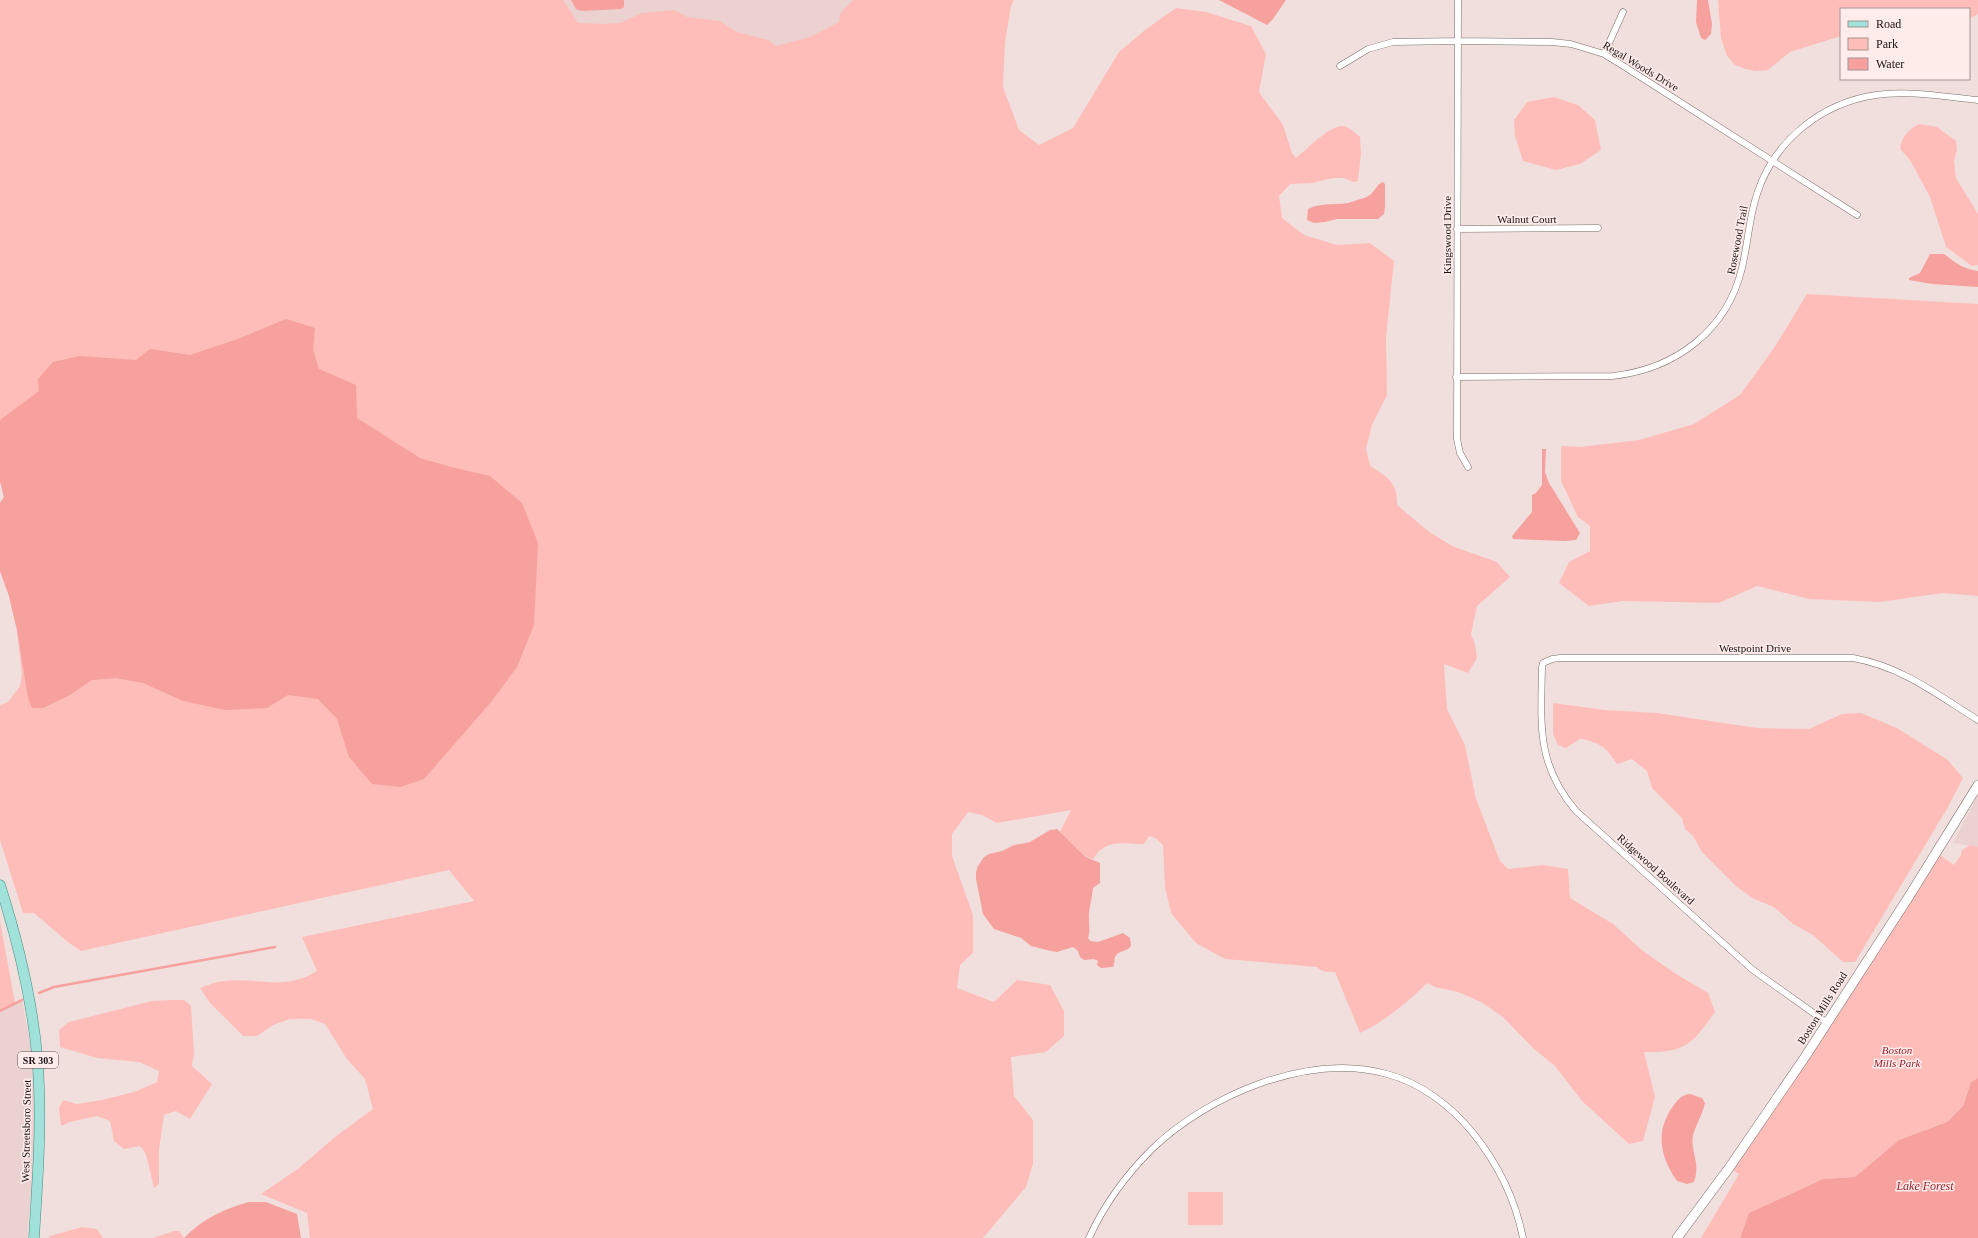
<svg xmlns="http://www.w3.org/2000/svg" width="1978" height="1238" font-family="Georgia,serif">
<rect width="100%" height="100%" fill="#f1dfde"/>
<path fill="#ebd1cf" d="M8 0H918L754 67Z
M1978 796V847L1953 843 1976 799Z
M22 1000 36 1077V1143L27 1238H0V1011Z"/>
<path fill="#febdb9" d="M0 0H563L578 23 602 24 620 23 642 13 674 10 687 17 720 21 737 32 768 40 776 46 810 37 839 22 840 14 853 0H1014L1011 6 1005 43 1003 87 1019 130 1039 145 1073 128 1119 52 1145 30 1176 8 1206 12 1251 26 1266 54 1259 92 1283 125 1292 153 1296 158C1306 150 1329 126 1342 126 1349 126 1355 133 1360 137L1361 154 1358 181 1353 182 1344 178H1333L1312 183 1290 184 1279 196 1282 218 1304 235 1337 245 1370 243 1394 261 1386 337 1387 395 1372 425 1366 448 1370 466C1387 476 1398 483 1397 505L1428 531 1452 546 1497 562 1510 577 1477 606 1471 634 1475 644 1477 658 1468 673 1444 664 1447 709 1465 745 1476 799 1500 861 1508 869 1543 865 1568 869 1570 898 1613 924 1643 951 1673 972 1708 993 1715 1012C1692 1044 1686 1053 1644 1052L1655 1097 1643 1141 1629 1144 1582 1101 1555 1066 1534 1049 1503 1017 1481 1002 1458 992 1435 987 1427 983C1408 1002 1385 1021 1360 1033L1335 972C1327 972 1322 972 1317 967L1225 959 1196 943 1171 913 1165 887 1163 845 1155 838 1149 836 1144 844C1123 844 1106 838 1093 859 1080 855 1068 843 1060 832L1071 810 997 823 982 815 968 812 952 834V856L973 915V953L960 965 957 988 994 1002 1017 980 1050 985 1064 1011V1036L1046 1052 1011 1057 1014 1096 1033 1120V1164L1026 1187 983 1238H310L307 1213 261 1194 299 1168 335 1137 373 1109 365 1079 347 1059 325 1024 311 1019H290L273 1025 257 1036H243L210 1003 200 988C206 986 212 983 218 982 254 975 282 993 317 971L302 937 474 901 449 870 81 951 69 943 34 913H23L0 840V705L8 702 20 686 22 675 17 630 9 596 0 571V503L4 497 0 481Z
M1718 0H1978V14L1969 19V9H1841V36L1790 52 1768 70 1755 71 1746 69 1735 65 1727 56 1721 38Z
M1554 97 1578 105 1595 120 1601 150 1580 164 1556 170 1523 161 1515 136 1514 120 1527 102Z
M1919 124 1937 127 1956 141 1957 150 1954 161 1956 178 1978 214V265L1972 266 1946 247 1930 197 1910 160 1900 149C1901 137 1909 129 1919 124Z
M1807 294 1978 304V596L1943 593 1879 602 1809 599 1757 586 1719 603 1623 601 1589 606 1559 583 1569 562 1590 551V526L1578 517 1561 481V446L1580 447 1639 440 1694 424 1740 395 1774 348Z
M1553 703 1605 710 1657 713 1757 728 1809 729 1842 714 1861 713 1897 728 1948 760 1963 778 1948 807 1855 962H1843L1813 935 1793 924 1774 907 1754 899 1737 887 1702 852 1693 836 1685 829 1682 818 1652 788 1647 771 1632 759 1617 764C1606 747 1600 742 1580 739L1566 748 1558 745 1553 734Z
M1970 845 1978 847V1078L1971 1082 1963 1106 1947 1122 1899 1140 1855 1177 1823 1179 1749 1213 1740 1238H1701L1739 1174 1729 1168 1940 855 1954 865 1961 855 1962 850Z
M0 921 15 1003 0 1011Z
M171 1000H184L191 1006 194 1053 192 1066 212 1084 190 1119 176 1111 164 1115 159 1150V1184L154 1188 146 1154 140 1146 124 1149 114 1141 110 1121 97 1116 70 1122 61 1126 59 1108 63 1100 77 1104 102 1100 137 1091 157 1082 159 1071 139 1062 97 1058 60 1047 59 1030 69 1022 152 1001Z
M1188 1192H1223V1225H1188Z
M82 1227 97 1229 103 1238H48L50 1236Z
M174 1231H179L184 1238H153Z"/>
<path fill="#f6a19d" d="M571 0H624V7L621 9 582 11 576 9Z
M1219 0H1286L1273 19 1267 25Z
M1697 0H1708L1712 24 1711 34 1705 40 1701 38 1696 22Z
M1383 182 1385 184V207L1384 214 1378 219H1337L1325 222 1314 223 1307 220 1308 209C1323 201 1339 207 1355 201 1359 199 1366 198 1370 195 1375 191 1377 184 1383 182Z
M1930 254H1944C1956 263 1963 269 1978 271V287L1932 284 1909 280V278L1920 273Z
M286 319 315 328 313 350 319 369 356 385 357 418 420 458 455 468 490 476 522 503 538 543 534 625 517 667 491 702 424 779 400 787 372 784 349 757 337 719 318 699 288 695 267 708 225 710 183 701 143 683 116 678 92 680 70 695 43 708H32L28 698 17 630 9 596 0 571V503L4 497 0 481V420L39 391 38 379 53 362 80 356 136 360 150 349 190 355 238 339Z
M1542 449H1546L1545 472 1549 483 1580 533 1576 540 1564 541 1513 539 1512 536 1532 512V495L1536 493 1542 485Z
M1057 829 1079 851 1086 857 1100 863V883L1093 888C1092 897 1090 905 1089 913 1088 922 1091 930 1088 938L1090 941 1098 942 1123 933 1130 938 1131 946C1127 952 1118 950 1115 957 1114 960 1115 963 1113 967L1101 968 1097 965 1098 961 1094 959 1084 960 1080 957 1078 951 1073 947 1057 952 1051 951 1031 946 1021 938 994 929 983 914 976 879V872L978 866 984 857 989 854 1002 851 1014 845 1030 842 1050 830Z
M1978 1078V1238H1740L1749 1213 1823 1179 1855 1177 1899 1140 1947 1122 1963 1106 1971 1082Z
M1690 1094 1702 1098 1705 1103C1702 1115 1696 1125 1693 1135 1690 1153 1701 1161 1694 1182L1687 1184 1677 1181C1661 1158 1655 1134 1671 1109 1677 1101 1680 1095 1690 1094Z
M249 1202H266L297 1214 301 1238H184C203 1219 223 1209 249 1202Z"/>
<g fill="none" stroke-linecap="round" stroke-linejoin="round">
<path stroke="#f6a19d" stroke-width="2.5" d="M39 993 54 987 275 947
M0 1011 22 1000"/>
<g stroke="#7b6b6a" stroke-width="7">
<path id="street" d="M1458 0 1457 439 1460 453 1468 467
M1604 54 1623 12
M1340 66 1368 49 1393 42 1458 41 1552 42 1571 44 1604 54 1625 67 1857 215
M1457 229 1598 228
M1456 377 1613 376C1675 369 1727 331 1742 268 1748 243 1749 218 1757 194 1774 141 1821 103 1876 95 1909 90 1945 97 1978 100
M1826 1022 1753 970 1576 811C1536 764 1541 724 1542 667L1543 663 1552 659 1560 658H1853C1903 667 1936 694 1978 720
M1089 1238C1104 1205 1126 1175 1152 1149 1208 1095 1309 1052 1387 1074 1421 1083 1451 1106 1473 1133 1498 1164 1515 1198 1523 1238"/>
</g>
<g stroke="#7b6b6a" stroke-width="10">
<path id="secondary" d="M1677 1238 1729 1168 1805 1057 1908 898 1978 785"/>
</g>
<g stroke="#468c83" stroke-width="11">
<path id="primary" d="M0 885C21 951 37 1018 39 1087 41 1137 37 1188 34 1238"/>
</g>
<use href="#street" stroke="#fff" stroke-width="6"/>
<use href="#secondary" stroke="#fff" stroke-width="9"/>
<use href="#primary" stroke="#a0e2d9" stroke-width="10"/>
</g>
<g text-anchor="middle" stroke-width="3" stroke-linejoin="round" paint-order="stroke">
<rect fill="#feeceb" stroke="#5c5352" stroke-width="1" x="18" y="1052" width="40" height="16" rx="3"/>
<g font-size="10" font-weight="bold" fill="#171111">
<text x="38" y="1064">SR 303</text>
</g>
<g font-size="11" fill="#171111" stroke="#feeceb">
<text transform="translate(1641 66) rotate(31)" y="4">Regal Woods Drive</text>
<text x="1527" y="223">Walnut Court</text>
<text transform="translate(1447 235) rotate(-90)" y="4">Kingswood Drive</text>
<text transform="translate(1737 240) rotate(-79)" y="4">Rosewood Trail</text>
<text x="1755" y="652">Westpoint Drive</text>
<text transform="translate(1656 869) rotate(42)" y="4">Ridgewood Boulevard</text>
<text transform="translate(1822 1008) rotate(-58)" y="4">Boston Mills Road</text>
<text transform="translate(26 1131) rotate(-89)" y="4">West Streetsboro Street</text>
</g>
<g font-size="11" font-style="italic" fill="#991f29" stroke="#feeceb">
<text x="1897" y="1054">Boston<tspan x="1897" dy="13">Mills Park</tspan></text>
</g>
<g font-size="12" font-style="italic" fill="#991f28" stroke="#feeceb">
<text x="1925" y="1190">Lake Forest</text>
</g>
</g>
<rect x="1840" y="8" width="130" height="72" fill="#feeceb" stroke="#a29494"/>
<rect x="1848" y="21" width="20" height="6" fill="#a0e2d9" stroke="#a29494"/>
<text x="1876" y="28" font-size="12" fill="#171111">Road</text>
<rect x="1848" y="38" width="20" height="12" fill="#febdb9" stroke="#a29494"/>
<text x="1876" y="48" font-size="12" fill="#171111">Park</text>
<rect x="1848" y="58" width="20" height="12" fill="#f6a19d" stroke="#a29494"/>
<text x="1876" y="68" font-size="12" fill="#171111">Water</text>
</svg>
